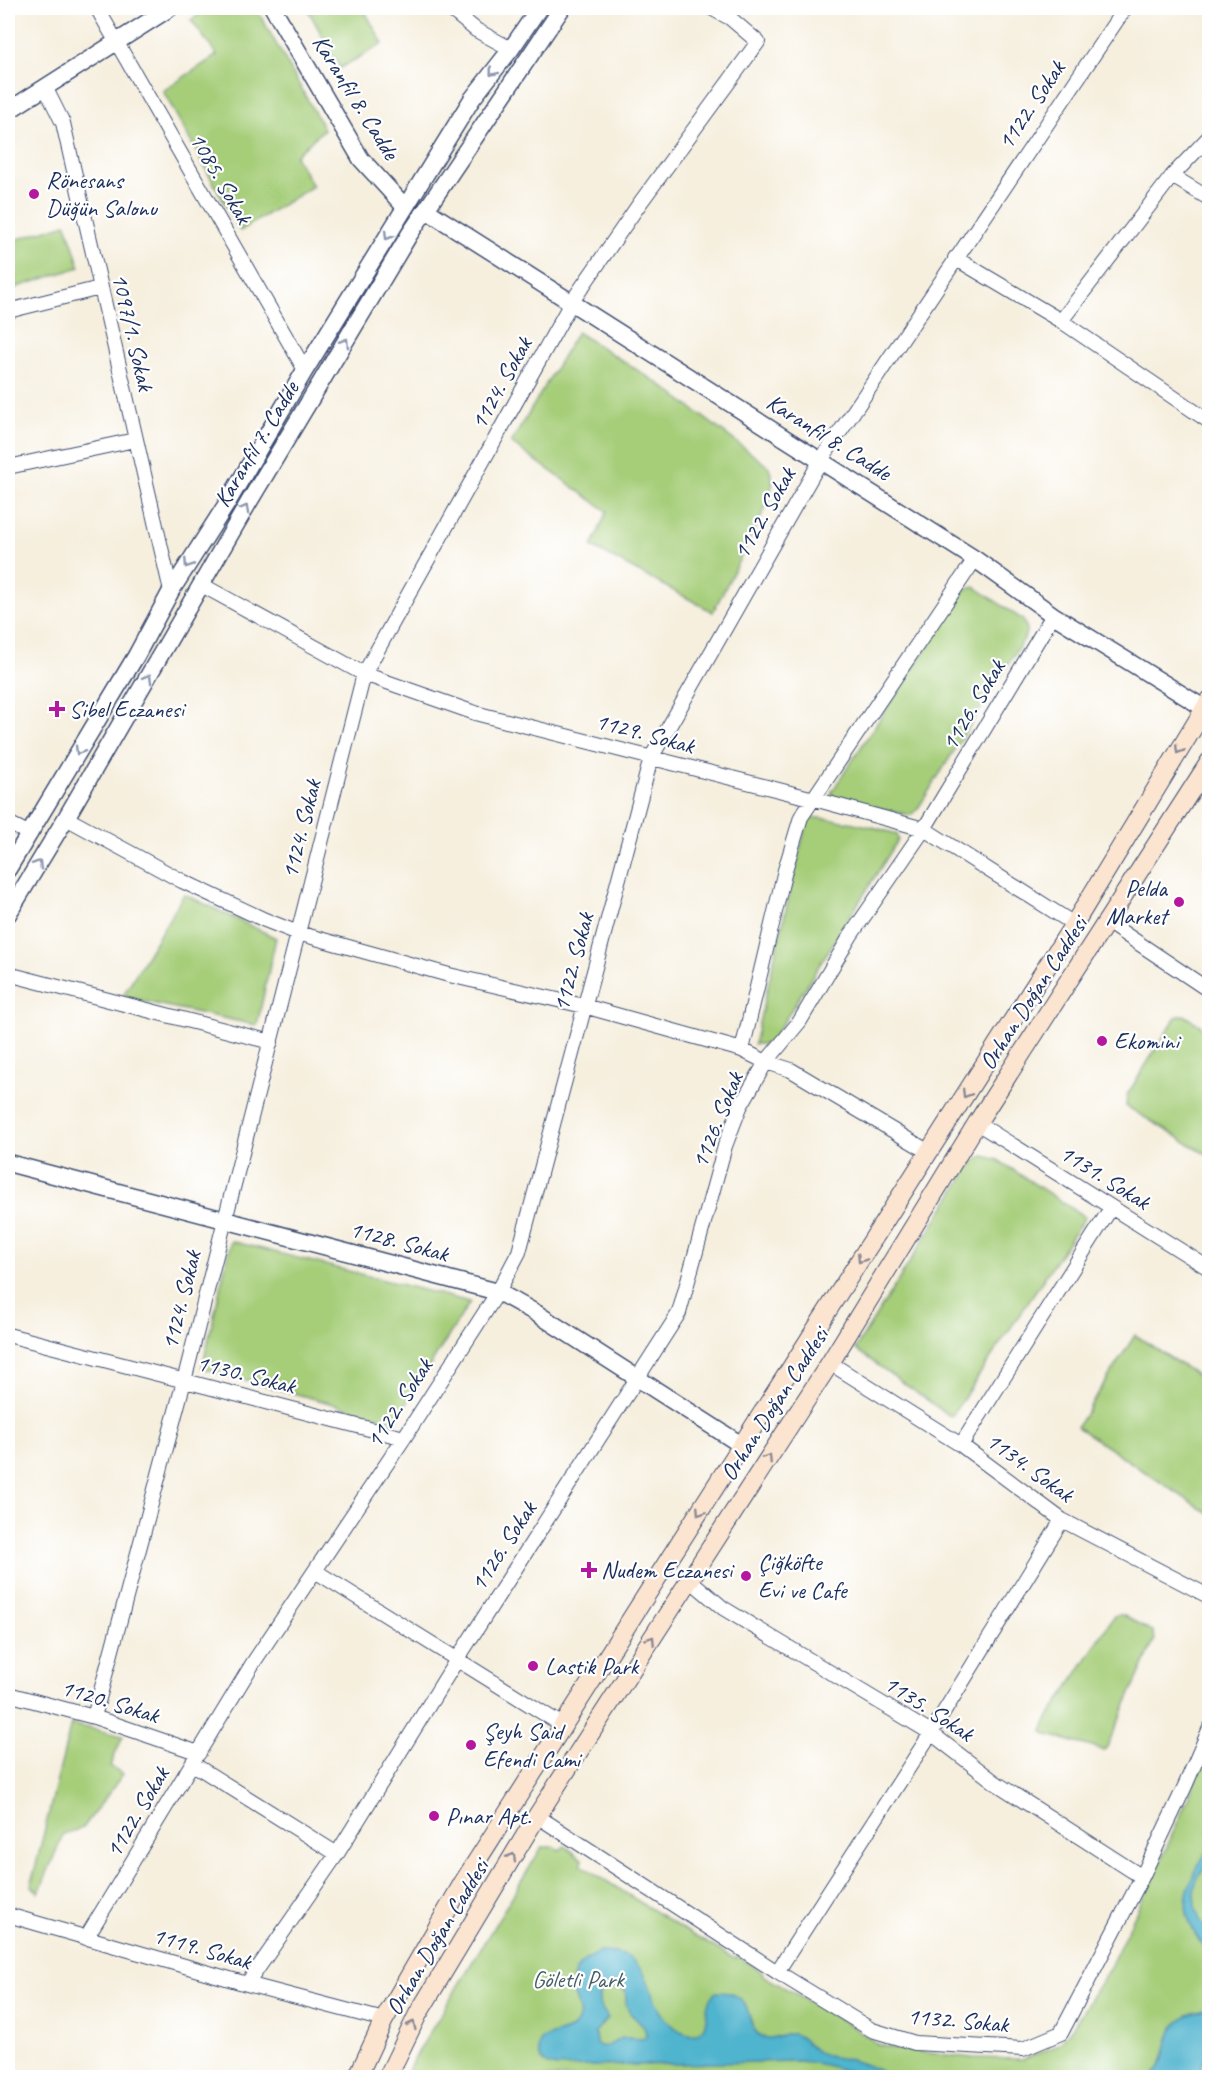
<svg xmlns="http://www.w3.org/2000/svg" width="1217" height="2085" font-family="Caveat,sans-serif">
<rect width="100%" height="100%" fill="#fff"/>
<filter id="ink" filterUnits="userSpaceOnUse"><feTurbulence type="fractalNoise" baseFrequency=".0167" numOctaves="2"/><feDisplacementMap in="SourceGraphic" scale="12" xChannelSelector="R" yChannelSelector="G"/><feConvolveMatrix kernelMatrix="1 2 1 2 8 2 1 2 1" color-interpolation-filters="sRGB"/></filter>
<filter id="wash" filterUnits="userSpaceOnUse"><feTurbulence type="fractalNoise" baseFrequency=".008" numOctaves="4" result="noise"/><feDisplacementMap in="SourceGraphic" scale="24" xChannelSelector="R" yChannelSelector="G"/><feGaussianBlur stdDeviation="1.35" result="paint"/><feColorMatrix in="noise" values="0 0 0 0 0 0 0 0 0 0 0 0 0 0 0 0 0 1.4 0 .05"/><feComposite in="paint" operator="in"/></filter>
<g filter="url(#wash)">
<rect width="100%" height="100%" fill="#f6efde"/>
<path fill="#a6ce79" stroke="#607e6c" stroke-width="1.5" d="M209 8H256L324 129 295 156 313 186 240 231 163 91 217 55 191 20Z
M307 8H363L383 44 340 68Z
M66 224 80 267 8 290V242Z
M577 332 661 385 769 467 773 481 768 503 713 612 592 547 607 511 511 443Z
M975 587 1023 620 1027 629 1024 639 917 810 910 815 835 799 831 793 965 589Z
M808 817C838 819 869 825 897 834L898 840 771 1042 764 1044H754Z
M184 894 276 938 257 1025 122 997Z
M1184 1015 1209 1031V1156L1126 1106 1127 1095 1176 1017Z
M984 1156 998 1160 1085 1217 951 1417 855 1349 974 1160Z
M231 1241 470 1302 395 1421 202 1368Z
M1135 1335 1209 1383V1514L1077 1427Z
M1118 1615H1123L1153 1632 1155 1639 1107 1747 1104 1750 1099 1749 1045 1734 1043 1731 1044 1725 1114 1616Z
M71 1724 123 1736 110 1766 123 1774 83 1828 63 1834 39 1893 31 1885Z
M1209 1748V2077L405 2078 412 2062 542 1847H554L559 1850 565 1846 583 1860 581 1865 684 1930 735 1959 738 1956 763 1973 762 1975 850 2025 879 2045 895 2049 973 2058 1024 2059 1051 2048 1060 2043 1074 2025 1109 1969 1164 1854Z"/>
<path fill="#4fb4ce" stroke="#357296" stroke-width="1.5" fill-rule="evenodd" d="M1209 1850V1862L1198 1876 1194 1891 1195 1906 1200 1920 1209 1933V1953C1186 1927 1178 1902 1196 1870 1200 1862 1203 1856 1209 1850Z
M600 1952C609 1952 623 1953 631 1959 636 1963 643 1972 646 1977 655 1999 660 2023 685 2033 689 2035 693 2035 698 2033 713 2023 700 2004 716 1992 758 1991 743 2026 761 2036 773 2042 781 2032 793 2034 803 2036 810 2048 819 2053 828 2058 836 2057 846 2059 863 2062 878 2070 893 2077H869L825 2065 800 2061 556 2067C548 2065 541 2063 539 2054 533 2027 574 2040 579 2018 581 2009 576 2003 574 1995 568 1973 581 1960 600 1952ZM615 1986 622 1988 626 1992C623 2024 646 2014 646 2037 638 2042 631 2036 622 2038 613 2041 610 2048 600 2046L596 2043 595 2032 608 2018 599 2004V1995L607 1987Z
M1209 2008V2052L1202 2064 1201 2077H1152C1172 2058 1161 2031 1186 2016 1193 2012 1202 2012 1209 2008Z
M1080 2070 1091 2071 1108 2077H1061L1070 2072Z"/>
</g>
<g filter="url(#ink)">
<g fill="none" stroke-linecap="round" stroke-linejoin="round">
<g stroke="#3c4c71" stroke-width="16">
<path id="minor" d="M97 8 305 370
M449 8 476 30 511 49
M45 87 63 123 171 591
M1172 176 1210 199
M955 258 1061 321 1210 422
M8 311 100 288
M1061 321 1172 176 1210 136
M8 467 135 440
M202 585 364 674 475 713 814 799 924 829 1074 924
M66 818 182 881 265 920 298 933 449 975 584 1006 742 1050 766 1062 791 1070 929 1152
M8 823 30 834
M1107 922 1210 991
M8 974 271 1042
M742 1050 785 870 801 817 975 559
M977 1123 1210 1269
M8 1335 404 1438
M830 1363 961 1445 1062 1520 1210 1597
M961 1445 1111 1208
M315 1571 564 1726
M690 1580 723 1608 931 1733 996 1783 1142 1877
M8 1694 94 1717 199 1753
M94 1717 184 1381 364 674 571 303 640 203 758 42 730 18 711 8
M193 1764 337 1854
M537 1816 777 1972 872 2030 915 2043 1023 2049 1061 2033 1142 1877 1185 1786 1210 1728
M8 1915 247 1984 384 2020
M86 1938 253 1663 404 1438 498 1292 519 1252 651 758 821 460 1125 8
M777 1972 931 1733 1062 1520
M247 1984 337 1854 458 1658 679 1313 725 1146 740 1107 766 1062 800 1021 851 935 924 829 1053 615"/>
</g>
<g stroke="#3c4c71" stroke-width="19">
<path id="tertiary" d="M273 8 361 159 405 207
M8 111 170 8
M426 210 975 559 1053 615 1204 708
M8 869 136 656 171 591 226 505 305 370 472 99 511 49 539 8
M8 914 66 818 249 502 409 235 562 8
M8 1163 498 1292 536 1313 743 1446"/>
</g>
<g stroke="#3c4c71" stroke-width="20">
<path id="secondary" d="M357 2078 384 2020 464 1881 1074 924 1210 700
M387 2078 418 2014 537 1816 830 1363 977 1123 1210 761"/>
</g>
<use href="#minor" stroke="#fff" stroke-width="14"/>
<use href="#tertiary" stroke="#fff" stroke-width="16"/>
<use href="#secondary" stroke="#fce5d0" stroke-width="18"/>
</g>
<defs><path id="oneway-chevron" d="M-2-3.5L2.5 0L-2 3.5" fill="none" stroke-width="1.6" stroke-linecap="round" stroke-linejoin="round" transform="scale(1.5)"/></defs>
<g stroke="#8d97ae">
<use href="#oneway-chevron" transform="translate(493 72) rotate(128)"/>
<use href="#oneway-chevron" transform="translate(388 236) rotate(122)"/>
<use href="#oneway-chevron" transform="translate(345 342) rotate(-59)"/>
<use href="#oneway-chevron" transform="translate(245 509) rotate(-61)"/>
<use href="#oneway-chevron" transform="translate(188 564) rotate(123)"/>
<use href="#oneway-chevron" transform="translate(148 678) rotate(-60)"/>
<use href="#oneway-chevron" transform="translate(79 751) rotate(121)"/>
<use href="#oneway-chevron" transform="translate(38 864) rotate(-59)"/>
</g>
<g stroke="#8c8a97">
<use href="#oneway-chevron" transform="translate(1179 750) rotate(121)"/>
<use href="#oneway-chevron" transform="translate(966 1094) rotate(122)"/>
<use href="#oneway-chevron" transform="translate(861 1259) rotate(123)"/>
<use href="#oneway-chevron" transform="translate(768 1458) rotate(-57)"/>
<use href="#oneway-chevron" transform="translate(700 1512) rotate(123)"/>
<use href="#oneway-chevron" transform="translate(651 1640) rotate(-57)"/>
<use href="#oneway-chevron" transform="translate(512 1857) rotate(-59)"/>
<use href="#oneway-chevron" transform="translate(412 2025) rotate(-64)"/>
</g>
</g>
<g fill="#b5179e" stroke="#fff" stroke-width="2">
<circle cx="34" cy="194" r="6"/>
<path d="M54 700h6v6h6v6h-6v6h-6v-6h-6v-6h6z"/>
<circle cx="1179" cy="902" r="6"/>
<circle cx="1102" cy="1041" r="6"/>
<path d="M586 1561h6v6h6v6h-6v6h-6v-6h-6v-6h6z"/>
<circle cx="746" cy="1576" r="6"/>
<circle cx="533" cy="1666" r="6"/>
<circle cx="471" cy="1745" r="6"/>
<circle cx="434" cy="1816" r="6"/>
</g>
<g text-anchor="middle" stroke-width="4.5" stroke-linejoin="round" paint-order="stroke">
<g font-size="24" fill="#1b2f5e" stroke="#fff">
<text transform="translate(356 97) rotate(58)" y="8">Karanfil 8. Cadde</text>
<text transform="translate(1031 105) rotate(-56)" y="8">1122. Sokak</text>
<text transform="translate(221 178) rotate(60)" y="8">1085. Sokak</text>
<text transform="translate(133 332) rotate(77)" y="8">1097/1. Sokak</text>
<text transform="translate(501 383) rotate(-61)" y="8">1124. Sokak</text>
<text transform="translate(829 437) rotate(32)" y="8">Karanfil 8. Cadde</text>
<text transform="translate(256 444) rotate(-59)" y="8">Karanfil 7. Cadde</text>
<text transform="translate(764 513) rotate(-60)" y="8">1122. Sokak</text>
<text transform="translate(973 705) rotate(-59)" y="8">1126. Sokak</text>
<text transform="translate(645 733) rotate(15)" y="8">1129. Sokak</text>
<text transform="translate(301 829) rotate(-76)" y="8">1124. Sokak</text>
<text transform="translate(573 962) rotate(-75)" y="8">1122. Sokak</text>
<text transform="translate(1033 993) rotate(-57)" y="8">Orhan Doğan Caddesi</text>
<text transform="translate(717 1120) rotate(-68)" y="8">1126. Sokak</text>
<text transform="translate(1105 1177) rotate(32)" y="8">1131. Sokak</text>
<text transform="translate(399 1241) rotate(15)" y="8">1128. Sokak</text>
<text transform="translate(181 1300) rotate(-76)" y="8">1124. Sokak</text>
<text transform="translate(246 1374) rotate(14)" y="8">1130. Sokak</text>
<text transform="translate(399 1403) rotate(-57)" y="8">1122. Sokak</text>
<text transform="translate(774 1404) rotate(-57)" y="8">Orhan Doğan Caddesi</text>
<text transform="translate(1030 1467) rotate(36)" y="8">1134. Sokak</text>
<text transform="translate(503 1546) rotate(-57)" y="8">1126. Sokak</text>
<text transform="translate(110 1701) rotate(17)" y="8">1120. Sokak</text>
<text transform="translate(929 1708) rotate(33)" y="8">1135. Sokak</text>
<text transform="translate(137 1812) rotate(-59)" y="8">1122. Sokak</text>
<text transform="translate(437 1937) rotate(-59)" y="8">Orhan Doğan Caddesi</text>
<text transform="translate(202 1948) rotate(16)" y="8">1119. Sokak</text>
<text transform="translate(958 2020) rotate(5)" y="8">1132. Sokak</text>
</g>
<g font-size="24" fill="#1b2f5e" stroke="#fff" text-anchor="start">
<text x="46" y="188">Rönesans<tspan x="46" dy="28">Düğün Salonu</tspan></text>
<text x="69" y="717">Sibel Eczanesi</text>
<text x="1167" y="896" text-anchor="end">Pelda<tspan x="1167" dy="28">Market</tspan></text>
<text x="1114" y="1049">Ekomini</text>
<text x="758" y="1570">Çiğköfte<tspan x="758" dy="28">Evi ve Cafe</tspan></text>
<text x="601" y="1578">Nudem Eczanesi</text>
<text x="545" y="1674">Lastik Park</text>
<text x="483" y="1739">Şeyh Said<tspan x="483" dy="28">Efendi Cami</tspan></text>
<text x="446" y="1824">Pınar Apt.</text>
</g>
<g font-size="24" fill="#455f66" stroke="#fff">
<text x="578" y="1987">Göletli Park</text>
</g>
</g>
<rect width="1217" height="2085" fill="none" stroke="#fff" stroke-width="30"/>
</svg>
